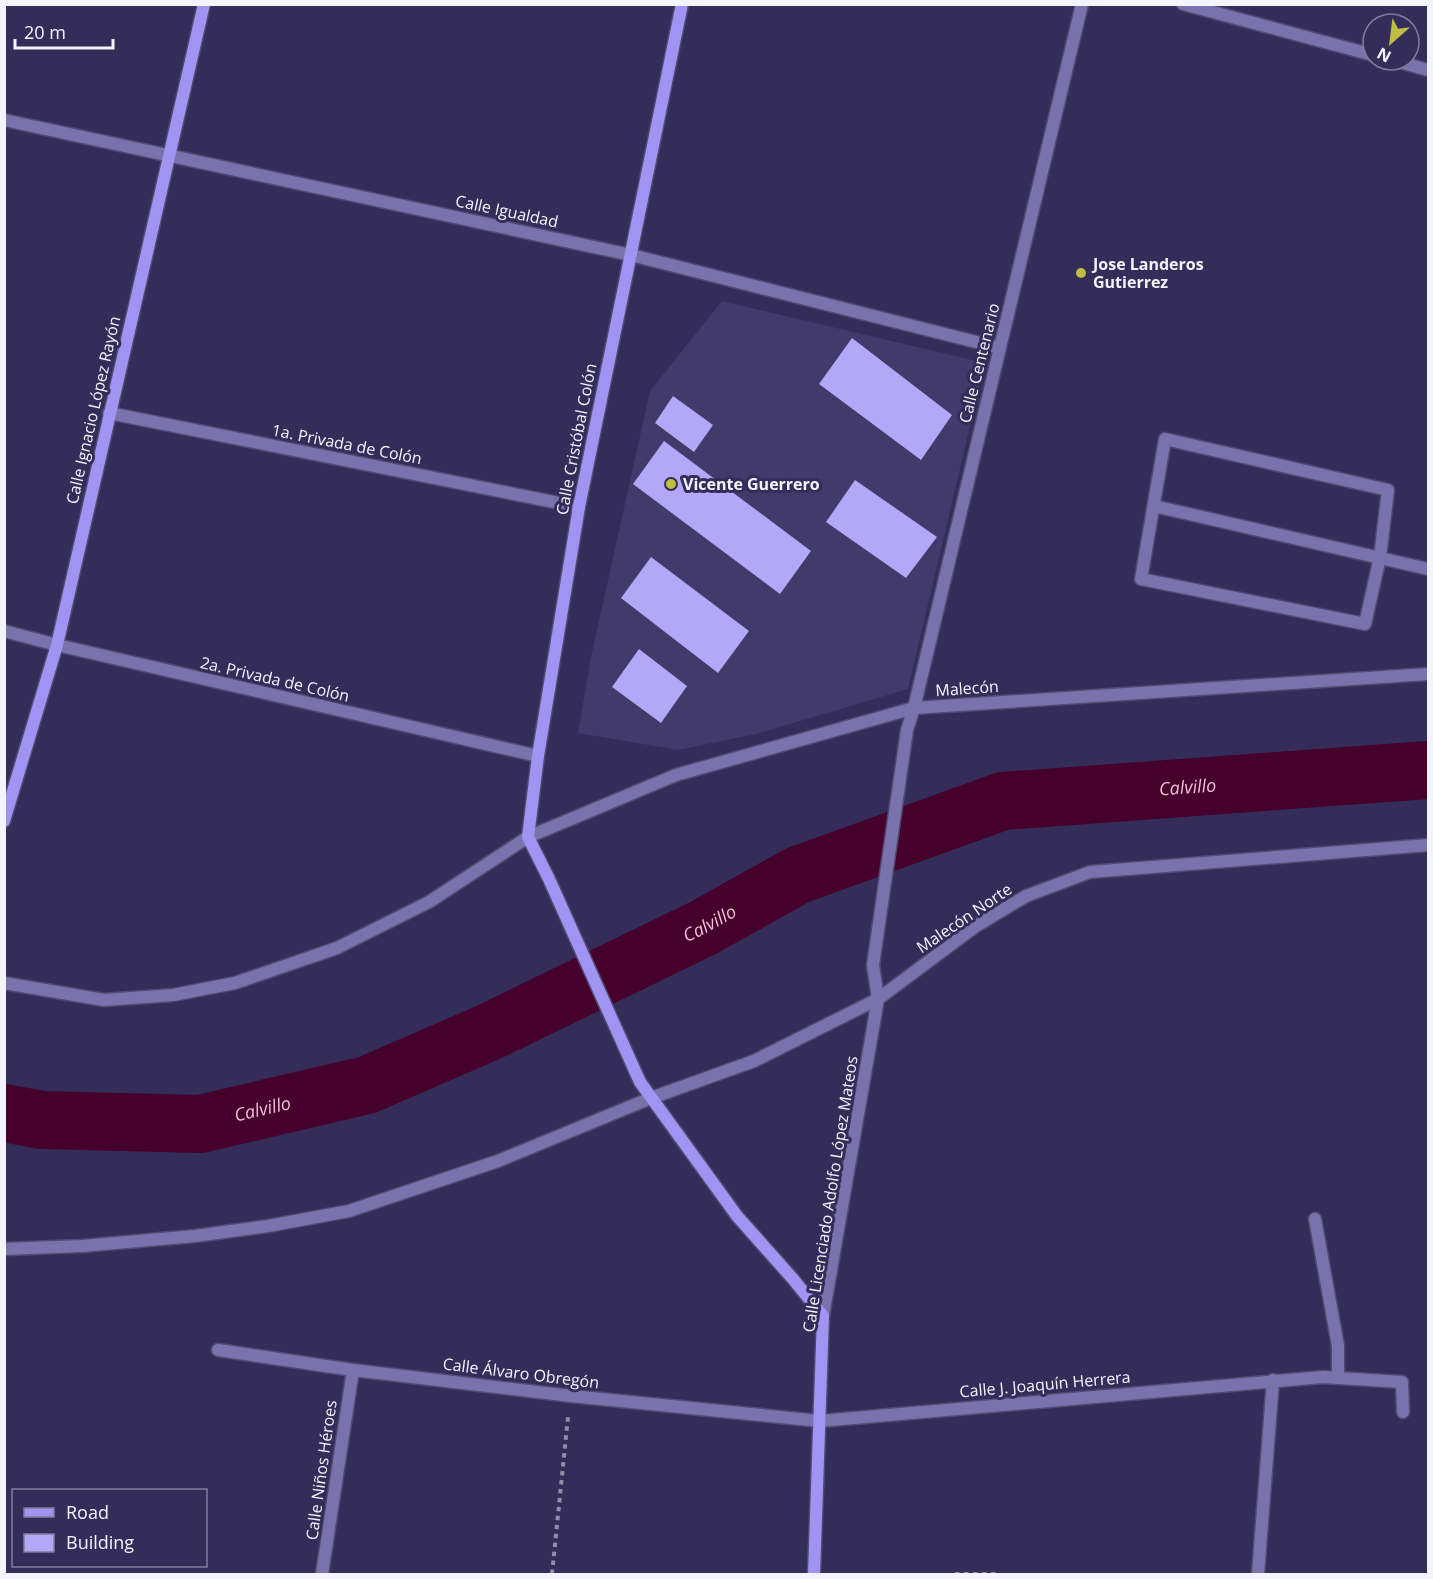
<svg xmlns="http://www.w3.org/2000/svg" width="1433" height="1579" font-family="'Open Sans',sans-serif">
<rect width="100%" height="100%" fill="#352d59"/>
<path fill="#413a6a" d="M722 301 985 363 908 689 756 734 678 750 578 733 591 657 650 391Z"/>
<g fill="none" stroke-linecap="round" stroke-linejoin="round">
<path stroke="#45002b" stroke-width="58" id="s1" d="M4 1113 42 1120 200 1124 367 1085 487 1033 703 928 798 875 1003 801 1428 770"/>
</g>
<path fill="#b2a8f7" d="M852 338 952 415 921 460 819 384Z
M673 396 713 425 694 452 655 423Z
M664 441 811 551 780 594 633 484Z
M855 480 937 537 906 578 826 522Z
M651 557 749 631 718 673 621 598Z
M639 649 687 686 661 723 612 687Z"/>
<g fill="none" stroke-linecap="round" stroke-linejoin="round">
<g stroke="#504970" stroke-width="15">
<path id="lane" d="M1165 439 1388 490 1380 557 1365 624 1141 579Z
M1154 506 1428 569
M4 631 57 645
M1315 1219 1338 1346V1378
M218 1350 353 1370 571 1396 820 1421 1323 1377 1402 1382 1403 1412
M1258 1574 1273 1380"/>
</g>
<g stroke="#504970" stroke-width="15">
<path id="street" d="M1183 4 1373 55
M1392 60 1428 70
M4 120 631 255 1000 348
M109 413 579 507
M57 645 538 756
M4 983 104 1000 173 995 235 983 337 948 429 902 528 837 676 775 914 708 1428 674
M4 1249 82 1246 195 1236 268 1226 349 1211 498 1161 651 1098 754 1061 878 999 976 926 1026 896 1090 872 1428 845
M823 1316 878 999 873 965 907 730 914 708 1082 4
M322 1574 353 1370"/>
</g>
<g stroke="#504970" stroke-width="15">
<path id="secondary" d="M682 4 579 507 538 756 528 837 549 879 640 1082 737 1216 793 1279 823 1316 814 1574
M4 821 57 645 204 4"/>
</g>
<path stroke="#928eaa" stroke-width="4" stroke-dasharray="4.5 4.5" stroke-linecap="butt" d="M552 1574 568 1417
M955 1574H996"/>
<use href="#lane" stroke="#7a72ad" stroke-width="12"/>
<use href="#street" stroke="#7a72ad" stroke-width="12"/>
<use href="#secondary" stroke="#a193f1" stroke-width="12"/>
</g>
<g fill="#bfbe41" stroke="#352d59" stroke-width="2">
<circle cx="1081" cy="273" r="6"/>
<circle cx="671" cy="484" r="6"/>
</g>
<g text-anchor="middle" stroke-width="6" stroke-linejoin="round" paint-order="stroke">
<g font-size="16" fill="#f4f4ff" stroke="#352d59">
<text transform="translate(507 211) rotate(12)" y="6">Calle Igualdad</text>
<text transform="translate(979 363) rotate(-76)" y="6">Calle Centenario</text>
<text transform="translate(93 410) rotate(-77)" y="6">Calle Ignacio López Rayón</text>
<text transform="translate(576 439) rotate(-79)" y="6">Calle Cristóbal Colón</text>
<text transform="translate(347 444) rotate(11)" y="6">1a. Privada de Colón</text>
<text transform="translate(275 679) rotate(13)" y="6">2a. Privada de Colón</text>
<text transform="translate(967 688) rotate(-4)" y="6">Malecón</text>
<text transform="translate(964 918) rotate(-34)" y="6">Malecón Norte</text>
<text transform="translate(830 1194) rotate(-81)" y="6">Calle Licenciado Adolfo López Mateos</text>
<text transform="translate(521 1373) rotate(7)" y="6">Calle Álvaro Obregón</text>
<text transform="translate(1045 1384) rotate(-5)" y="6">Calle J. Joaquín Herrera</text>
<text transform="translate(321 1470) rotate(-82)" y="6">Calle Niños Héroes</text>
</g>
<g font-size="16" font-weight="bold" fill="#f4f4ff" stroke="#352d59" text-anchor="start">
<text x="1093" y="270">Jose Landeros<tspan x="1093" dy="18">Gutierrez</tspan></text>
<text x="683" y="490">Vicente Guerrero</text>
</g>
<g font-size="18" font-style="italic" fill="#f3bfd7" stroke="#352d59">
<text dy="6" stroke="none"><textPath href="#s1" startOffset="1251">Calvillo</textPath></text>
<text dy="6" stroke="none"><textPath href="#s1" startOffset="747">Calvillo</textPath></text>
<text dy="6" stroke="none"><textPath href="#s1" startOffset="261">Calvillo</textPath></text>
</g>
</g>
<rect width="1433" height="1579" fill="none" stroke="#f4f4ff" stroke-width="12"/>
<rect x="12" y="1489" width="195" height="78" fill="#352d59" stroke="#817d9b" stroke-width="1.5"/>
<rect x="24" y="1508" width="30" height="9" fill="#a193f1" stroke="#817d9b" stroke-width="1.5"/>
<text x="66" y="1519" font-size="18" fill="#f4f4ff">Road</text>
<rect x="24" y="1534" width="30" height="18" fill="#b2a8f7" stroke="#817d9b" stroke-width="1.5"/>
<text x="66" y="1549" font-size="18" fill="#f4f4ff">Building</text>
<g transform="translate(1391 42) rotate(208)"><circle r="28" fill="#352d59" stroke="#817d9b" stroke-width="1.5"/>
<path d="M0-4.5L10 22L0 15L-10 22Z" fill="#bfbe41"/>
<text y="-9" font-size="16" font-weight="bold" text-anchor="middle" fill="#f4f4ff">N</text>
</g>
<path d="M15 39v9h98v-9" fill="none" stroke="#f4f4ff" stroke-width="3"/>
<text x="24" y="39" font-size="18" fill="#f4f4ff" stroke="#352d59" stroke-width="4.5" paint-order="stroke">20 m</text>
</svg>
